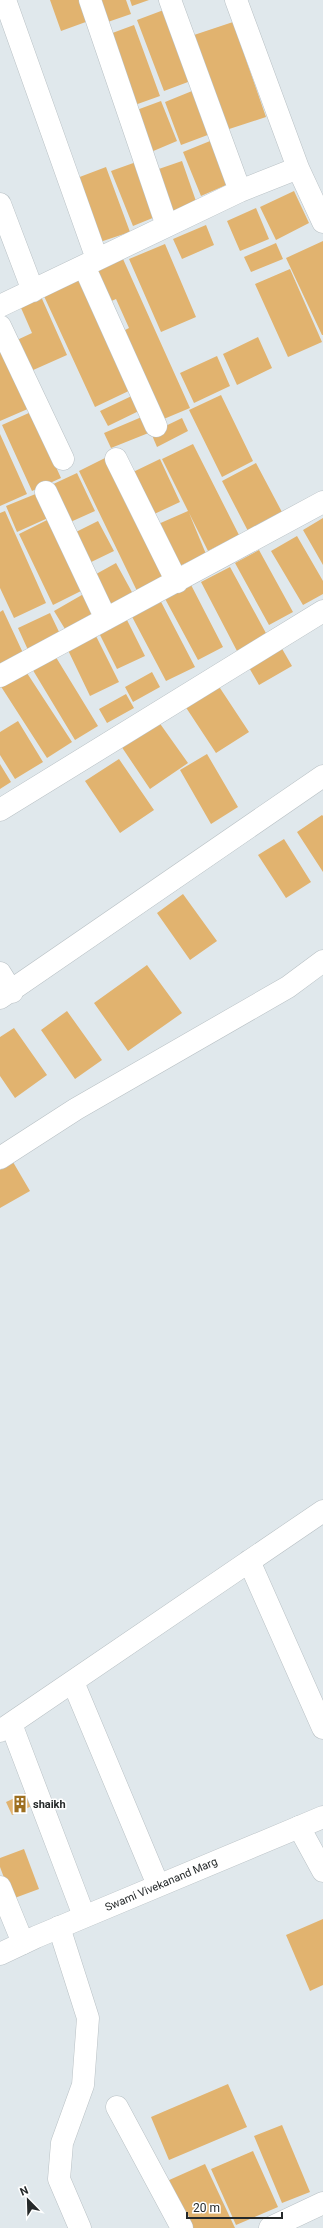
<svg xmlns="http://www.w3.org/2000/svg" width="323" height="2228" font-family="Roboto,sans-serif">
<rect width="100%" height="100%" fill="#e0e8ec"/>
<path fill="#e1b36f" d="M50 0H87L94 19 61 31Z
M94 0H126L131 14 102 24Z
M130 0H149L132 6Z
M169 8 196 79 164 91 137 20Z
M233 22 266 117 220 132 188 37Z
M134 25 160 96 132 106 107 35Z
M197 89 213 133 181 145 165 102Z
M161 101 177 141 151 152 134 111Z
M215 139 233 182 201 196 183 152Z
M139 161 160 215 133 226 111 171Z
M182 161 197 204 168 215 153 171Z
M106 167 130 232 100 242 77 178Z
M294 191 309 223 276 240 260 207Z
M256 208 269 239 240 251 227 221Z
M206 225 214 245 182 259 173 239Z
M323 241V335H322L286 258Z
M276 243 283 259 251 272 244 257Z
M165 244 196 317 161 332 129 259Z
M123 259 190 408 159 421 119 333 129 328 116 299 105 304 91 273Z
M290 269 322 342 288 357 255 284Z
M82 276 135 388 95 407 43 294Z
M39 292 67 355 31 371 17 340 32 333 18 301Z
M258 337 272 368 237 385 223 354Z
M0 347 30 408 0 421Z
M217 356 230 386 194 403 180 373Z
M138 393 145 408 108 426 100 411Z
M221 395 253 461 222 477 189 410Z
M31 412 61 478 32 491 2 425Z
M144 416 151 432 111 448 104 433Z
M182 418 188 431 157 447 151 433Z
M0 434 27 494 0 506Z
M193 444 239 535 208 551 189 513 206 554 175 568 156 525 188 511 162 459Z
M109 456 167 577 137 591 79 471Z
M160 459 180 502 150 516 131 473Z
M256 463 283 514 249 533 222 481Z
M77 473 95 511 66 524 49 486Z
M38 493 48 518 17 532 6 506Z
M5 511 46 603 14 618 0 588V513Z
M323 518V565L303 530Z
M49 519 83 590 53 605 19 534Z
M98 521 114 551 85 565 70 535Z
M297 536 323 581V594L303 605 271 551Z
M259 550 293 612 269 625 235 563Z
M116 563 133 594 106 608 89 578Z
M230 567 267 635 237 651 201 582Z
M189 581 223 647 198 660 163 595Z
M87 592 97 611 65 629 54 611Z
M158 596 195 667 166 681 129 611Z
M3 610 23 653 0 664V612Z
M50 613 60 634 28 650 18 628Z
M125 616 145 656 117 669 97 629Z
M94 632 119 682 90 696 66 646Z
M277 640 292 666 259 685 244 659Z
M54 654 98 726 75 740 31 667Z
M25 670 72 742 47 758 0 685Z
M152 672 160 687 133 702 125 687Z
M218 685 249 732 216 753 185 706Z
M126 694 134 708 107 723 99 709Z
M156 718 188 763 150 789 119 743Z
M18 721 43 762 15 779 0 755V732Z
M207 754 238 807 211 824 180 770Z
M119 759 154 810 120 833 85 781Z
M0 764 11 782 0 789Z
M322 815 323 816V872L297 832Z
M284 839 311 882 286 898 258 855Z
M183 894 217 941 190 960 157 913Z
M147 965 182 1013 128 1051 94 1003Z
M67 1011 102 1060 75 1079 41 1030Z
M14 1028 47 1075 15 1098 0 1076V1037Z
M13 1162 30 1191 0 1208V1170Z
M28 1792 34 1805 12 1815 6 1802Z
M24 1849 39 1889 12 1899 0 1867V1858Z
M323 1919V1985L310 1991 286 1935Z
M228 2084 247 2127 169 2160 151 2117Z
M282 2125 310 2192 282 2203 254 2136Z
M253 2151 278 2207 236 2225 211 2169Z
M205 2164 235 2228H189L167 2181Z"/>
<g fill="none" stroke-linecap="round" stroke-linejoin="round">
<g stroke="#b9c1c5" stroke-width="23">
<path id="minor" d="M5 0 97 259
M90 0 167 226
M170 0 240 191
M236 0 298 168 323 222
M0 204 33 291
M84 266 156 426
M0 306 240 191 298 168
M0 326 63 459
M116 459 177 582
M46 492 106 619
M0 676 323 502
M0 810 323 611
M0 973 12 992
M0 998 323 776
M0 1158 76 1109 288 987 323 961
M249 1561 323 1728
M73 1682 158 1885
M11 1724 84 1916
M0 1731 323 1511
M299 1827 323 1871
M0 1887 23 1943
M59 1927 88 2018 83 2085 62 2143 59 2179 80 2228
M117 2107 182 2228
M270 2228 323 2203"/>
</g>
<g stroke="#b9c1c5" stroke-width="23">
<path id="secondary" d="M0 1954 36 1937 323 1817"/>
</g>
<use href="#minor" stroke="#fff" stroke-width="22"/>
<use href="#secondary" stroke="#fff" stroke-width="22"/>
</g>
<defs>
<g id="building-bare" transform="scale(1.38)"><path d="M-4-6H4V6H1V3H-1V6H-4ZM-2.5-4.3h1.7v1.8h-1.7ZM.8-4.3h1.7v1.8H.8ZM-2.5-1h1.7V.8h-1.7ZM.8-1h1.7V.8H.8Z" fill="#9d6f20" stroke="#fff" stroke-width="2.5" paint-order="stroke"/></g>
</defs>
<g fill-rule="evenodd">
<use href="#building-bare" x="20" y="1804"/>
</g>
<g text-anchor="middle" stroke-width="3" stroke-linejoin="round" paint-order="stroke">
<g font-size="11" font-weight="bold" fill="#25292a" stroke="#fff" text-anchor="start">
<text x="33" y="1808">shaikh</text>
</g>
<g font-size="11" fill="#25292a" stroke="#fff">
<text transform="translate(161 1884) rotate(-23)" y="4">Swami Vivekanand Marg</text>
</g>
</g>
<g transform="translate(28 2200) rotate(337)" stroke="#ffffff" stroke-width="3" paint-order="stroke">
<path d="M0-3L7 15L0 10L-7 15Z" fill="#25292a"/>
<text y="-6" font-size="11" font-weight="bold" text-anchor="middle" fill="#25292a">N</text>
</g>
<path d="M187 2212v6h95v-6" fill="none" stroke="#25292a" stroke-width="2"/>
<text x="193" y="2212" font-size="12" fill="#25292a" stroke="#ffffff" stroke-width="3" paint-order="stroke">20 m</text>
</svg>
